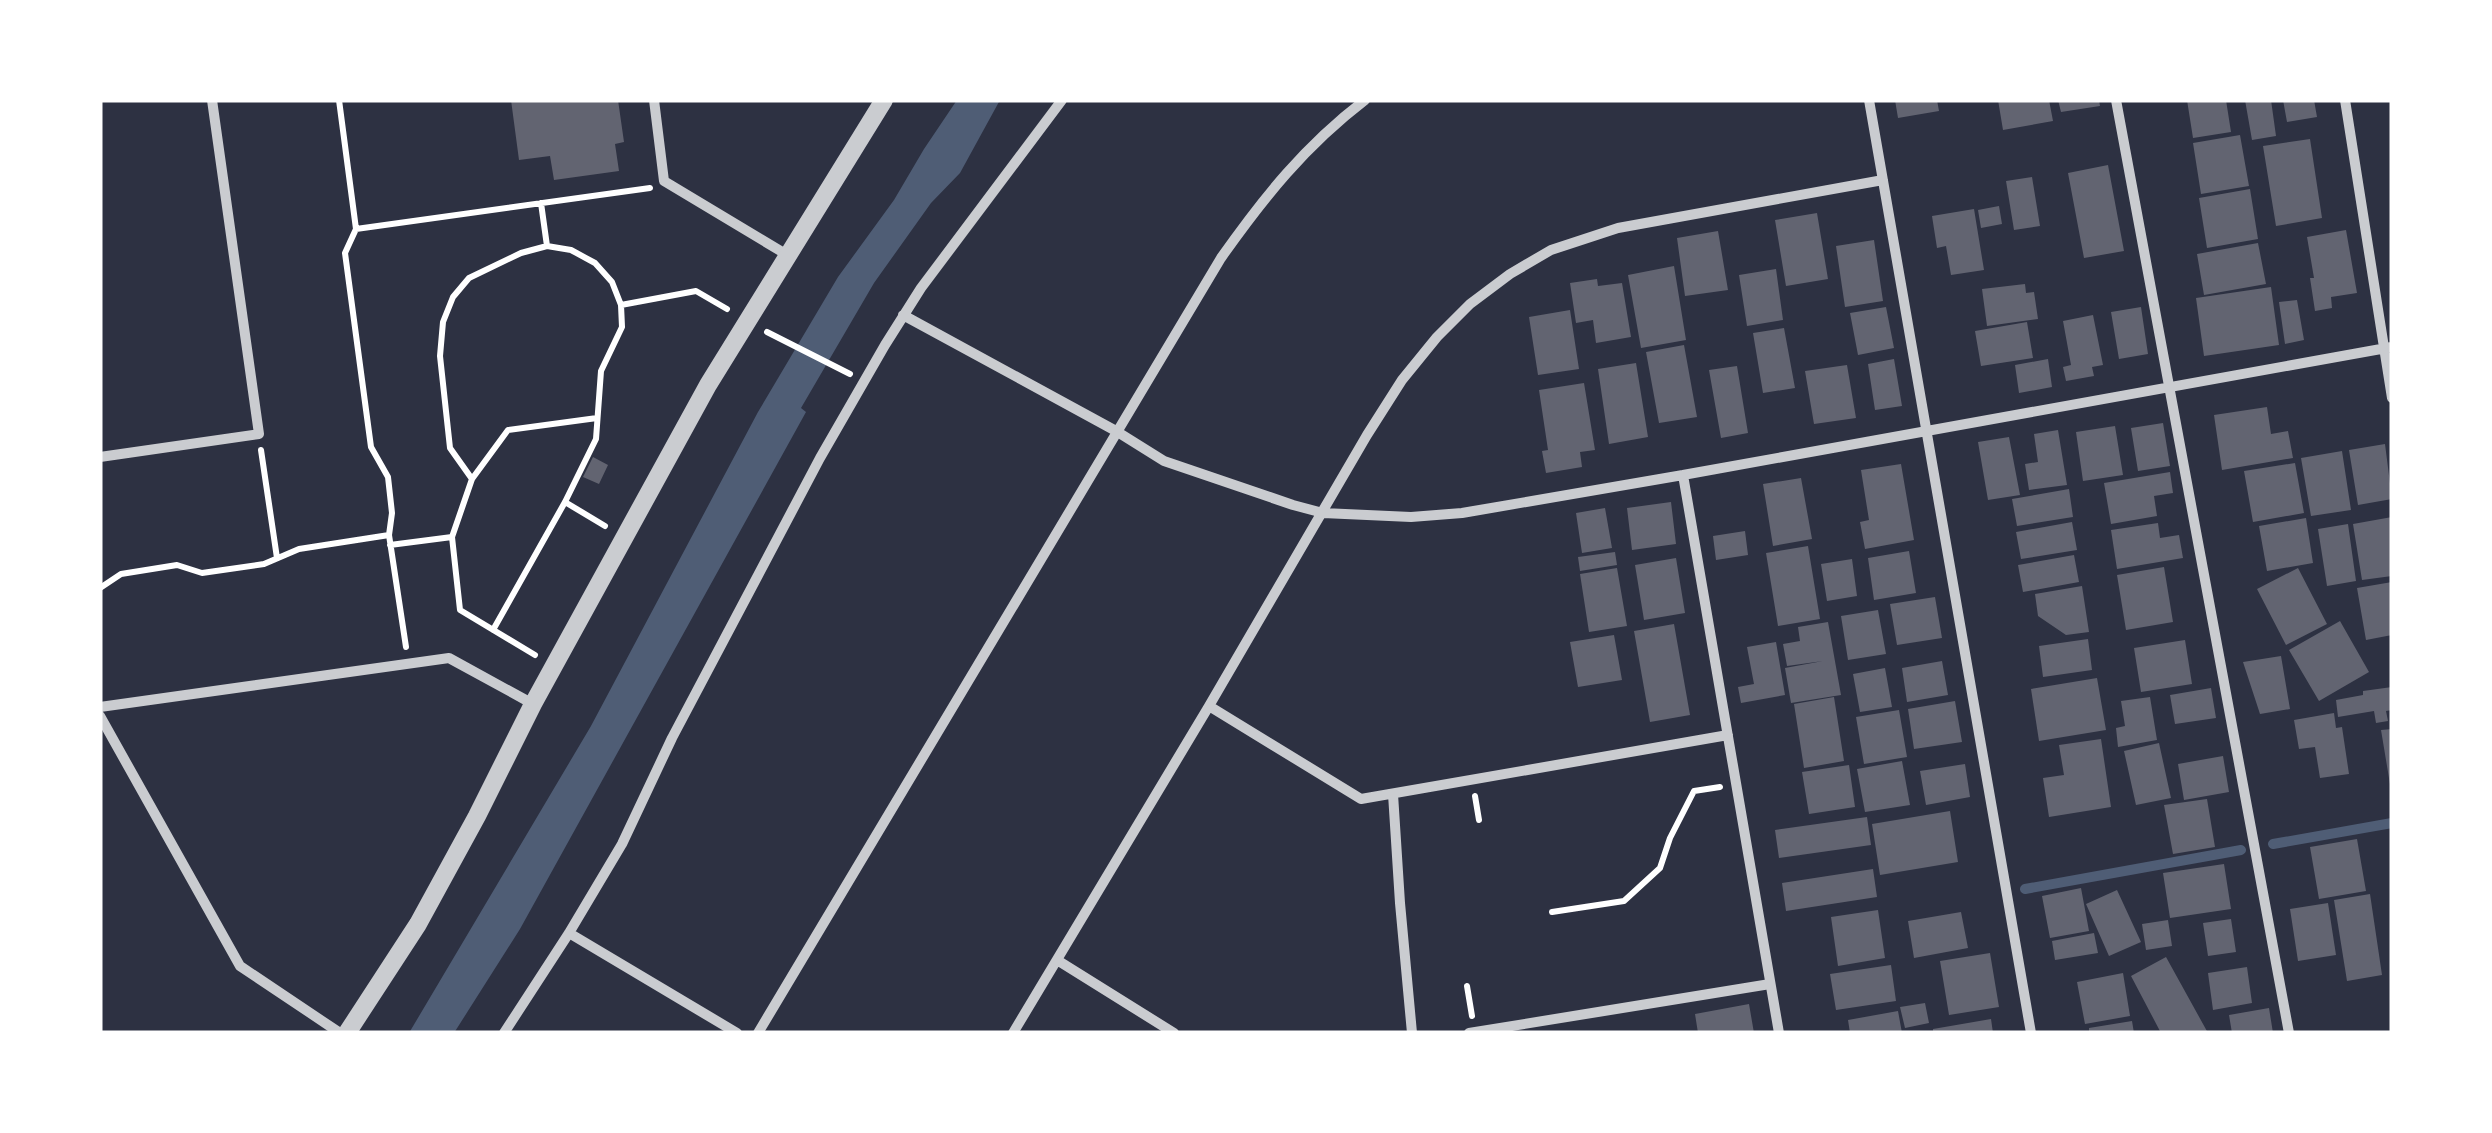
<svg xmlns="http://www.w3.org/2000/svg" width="2492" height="1133" font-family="Spectral,serif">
<rect width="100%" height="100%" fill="#2d3142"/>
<path fill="#4f5d75" d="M957 100H1000L960 173 931 203 874 283 801 408 806 412 520 929 454 1033H409L591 726 758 412 838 277 894 200 924 149Z"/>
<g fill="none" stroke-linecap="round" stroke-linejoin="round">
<path stroke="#4f5d75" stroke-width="10" d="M2273 844 2392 823
M2025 889 2241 850"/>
</g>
<path fill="#626471" d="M511 100H618L624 142 615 144 619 171 554 180 550 156 519 160Z
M1895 100H1937L1939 111 1898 118Z
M1998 100H2049L2053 121 2003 130Z
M2058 100H2099L2100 106 2061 112Z
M2187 100H2226L2231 132 2193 138Z
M2245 100H2271L2276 136 2252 140Z
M2283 100H2314L2317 117 2287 122Z
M2240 135 2249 186 2201 194 2193 143Z
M2310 139 2322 218 2276 226 2263 146Z
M2108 165 2124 251 2084 258 2068 173Z
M2032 177 2040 226 2014 230 2006 181Z
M2250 189 2258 239 2207 248 2199 198Z
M1999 206 2002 224 1981 228 1978 210Z
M1974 209 1984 270 1951 275 1946 246 1937 248 1932 216Z
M1817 213 1828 279 1786 286 1775 220Z
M2346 230 2357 293 2331 297 2332 308 2315 311 2310 278H2314L2307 237Z
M1718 231 1728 290 1685 296 1677 238Z
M1874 240 1883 301 1845 307 1836 246Z
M2258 243 2266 284 2204 295 2197 254Z
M1674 266 1686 340 1641 348 1628 275Z
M1776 269 1783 320 1747 326 1739 275Z
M1597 279 1598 286 1622 283 1631 337 1596 343 1593 320 1576 323 1570 283Z
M2025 284 2026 293 2034 292 2038 319 1987 326 1982 289Z
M2271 287 2279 345 2204 356 2196 298Z
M2297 300 2304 340 2285 344 2279 302Z
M1886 307 1894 348 1858 355 1850 313Z
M2141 307 2148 354 2119 359 2111 312Z
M1570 310 1579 369 1538 375 1529 317Z
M2093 315 2103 365 2092 367 2094 376 2066 381 2063 367 2071 365 2063 321Z
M2027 322 2033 358 1981 366 1975 331Z
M1784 328 1795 388 1763 393 1753 333Z
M1684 345 1697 417 1659 423 1646 352Z
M1894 359 1902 406 1875 410 1868 364Z
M2048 359 2052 387 2019 393 2015 365Z
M1636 363 1648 437 1609 444 1598 369Z
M1847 365 1856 418 1814 424 1805 371Z
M1737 366 1748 433 1721 438 1709 370Z
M1584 383 1595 450 1580 452 1582 467 1546 473 1542 451 1548 450 1539 390Z
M2267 407 2271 434 2288 431 2293 458 2222 470 2214 415Z
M2163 423 2170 466 2138 471 2131 428Z
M2115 426 2123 475 2083 481 2076 432Z
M2058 430 2067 485 2029 490 2025 464 2038 462 2034 434Z
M2009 437 2020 495 1988 500 1978 442Z
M2385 444 2392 499 2358 505 2349 450Z
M2342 451 2351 510 2311 516 2301 458Z
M593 457 608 465 599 484 583 477Z
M2295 463 2304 513 2253 522 2244 471Z
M1901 464 1914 540 1865 549 1860 522 1869 520 1861 470Z
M2170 472 2173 493 2154 496 2157 516 2111 524 2104 483Z
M1801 478 1812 539 1773 546 1763 484Z
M2069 489 2073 517 2017 526 2012 499Z
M1671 502 1676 544 1632 550 1627 508Z
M1605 508 1612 548 1582 553 1576 513Z
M2392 517V576L2362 580 2353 524Z
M2306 518 2313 563 2267 571 2259 526Z
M2072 522 2077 550 2021 559 2016 532Z
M2158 523 2160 538 2179 535 2183 558 2117 569 2111 530Z
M2348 524 2356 581 2327 586 2318 529Z
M1745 531 1748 555 1716 560 1713 536Z
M1808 546 1820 619 1778 626 1766 553Z
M1909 551 1916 593 1874 600 1868 558Z
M1615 552 1617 565 1580 571 1578 557Z
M2074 555 2079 582 2023 592 2018 565Z
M1676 558 1685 613 1644 620 1635 565Z
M1852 559 1857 596 1827 601 1821 564Z
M2164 567 2173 622 2126 630 2117 575Z
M1617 568 1627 626 1589 632 1580 574Z
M2298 568 2327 624 2286 645 2257 589Z
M2392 582V635L2366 640 2357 588Z
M2082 586 2089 632 2066 635 2038 616 2035 594Z
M1935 597 1942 638 1897 645 1890 604Z
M1878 610 1886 654 1848 660 1841 616Z
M2340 621 2369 672 2319 701 2289 650Z
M1828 622 1841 695 1791 703 1785 668 1823 661 1787 666 1783 644 1800 641 1798 627Z
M1674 624 1690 715 1650 722 1634 631Z
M1614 635 1622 680 1578 687 1570 642Z
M2088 639 2092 670 2043 677 2039 646Z
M2185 640 2192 684 2141 692 2134 648Z
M1776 642 1785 695 1741 703 1738 687 1754 684 1747 647Z
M2281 656 2290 709 2260 714 2243 662Z
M1942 661 1948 695 1907 702 1902 668Z
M1885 668 1892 707 1860 712 1853 674Z
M2097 678 2106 730 2039 741 2031 689Z
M2392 687V710L2386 711 2388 721 2376 723 2374 711 2338 717 2336 700 2363 695V691Z
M2211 688 2216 718 2175 724 2170 695Z
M1834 697 1844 761 1804 768 1794 704Z
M2150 697 2157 740 2118 747 2116 728 2125 726 2121 701Z
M1955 701 1962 742 1914 749 1908 709Z
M1899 710 1907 757 1864 764 1856 717Z
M2334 713 2336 728 2342 727 2349 774 2320 778 2315 747 2299 749 2294 720Z
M2392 729V784H2390L2381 730Z
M2101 739 2111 807 2049 817 2043 778 2064 775 2059 745Z
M2159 743 2171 798 2136 805 2124 751Z
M2223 756 2229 792 2184 800 2178 764Z
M1902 761 1910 805 1865 812 1857 769Z
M1965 764 1970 797 1926 805 1920 771Z
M1849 765 1855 807 1809 814 1802 772Z
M2207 799 2215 847 2173 854 2164 805Z
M1950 811 1958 862 1880 875 1872 824Z
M1867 817 1871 845 1779 858 1775 830Z
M2357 839 2366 891 2319 899 2310 847Z
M2224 864 2231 909 2170 918 2163 873Z
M1873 869 1877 897 1786 911 1782 883Z
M2081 888 2089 931 2050 938 2042 896Z
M2117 890 2141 942 2109 956 2086 904Z
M2370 894 2382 975 2347 981 2334 900Z
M2328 903 2336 955 2298 961 2290 909Z
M1878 910 1885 958 1838 966 1831 917Z
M1961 912 1968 948 1914 958 1908 921Z
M2231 919 2236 952 2208 956 2203 923Z
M2168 920 2172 946 2146 950 2142 924Z
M2094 933 2098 953 2055 960 2052 941Z
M1990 953 1999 1007 1949 1015 1940 961Z
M2166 957 2208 1033H2161L2131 976Z
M1891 965 1896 1001 1836 1010 1830 974Z
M2247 967 2252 1003 2213 1010 2208 973Z
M2123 973 2130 1016 2085 1024 2077 982Z
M1925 1003 1929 1023 1905 1028 1900 1007Z
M1749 1004 1754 1033H1698L1695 1014Z
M2269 1008 2273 1033H2232L2229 1015Z
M1898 1011 1902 1033H1850L1848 1020Z
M1991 1019 1993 1033H1933V1029Z
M2132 1021 2134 1033H2089V1028Z"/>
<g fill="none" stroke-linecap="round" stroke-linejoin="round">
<path stroke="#fff" stroke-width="6" d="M339 100 356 229 345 253 371 447 388 477 392 513 389 535 406 647
M541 203 547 246
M356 229 650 188
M621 305 696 291 727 309
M767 332 850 374
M261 450 277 558
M472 479 450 448 440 356 443 322 453 297 469 278 521 253 547 246 571 250 595 263 612 282 621 305 622 327 601 371 596 439 565 502 493 630
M565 502 605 526
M452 537 460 610 535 655
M390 545 452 537 472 479 508 430 597 418
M100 588 121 574 177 565 202 573 264 564 299 549 389 535
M1475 796 1479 820
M1552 912 1624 901 1660 868 1670 838 1694 791 1720 787
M1467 986 1472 1016"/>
<path stroke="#caccd0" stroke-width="10" d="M654 100 664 181 789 256
M1869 100 2031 1033
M2116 100 2289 1033
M2345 100 2392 398
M903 315 1116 431 1164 461 1293 505 1323 513 1411 517 1462 513 1683 475 2392 347
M100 457 259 434 212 100
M1683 475 1779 1033
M1209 706 1361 799 1728 735
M100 707 449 658 533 704
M100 716 240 966 340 1033
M1393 794 1400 903 1412 1033
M569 933 737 1033
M1057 960 1174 1033
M504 1033 569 933 622 844 672 738 820 458 885 345 921 288 1062 100
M758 1033 1221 258C1264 197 1305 146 1365 100
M1013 1033 1209 706 1367 435 1402 380 1437 337 1470 304 1510 274 1551 250 1618 228 1883 180
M1469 1033 1770 984"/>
<path stroke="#caccd0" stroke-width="18" d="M347 1033 418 924 477 816 533 704 708 385 884 100"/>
</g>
<rect width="2492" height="1133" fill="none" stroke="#ffffff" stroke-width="205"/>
</svg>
